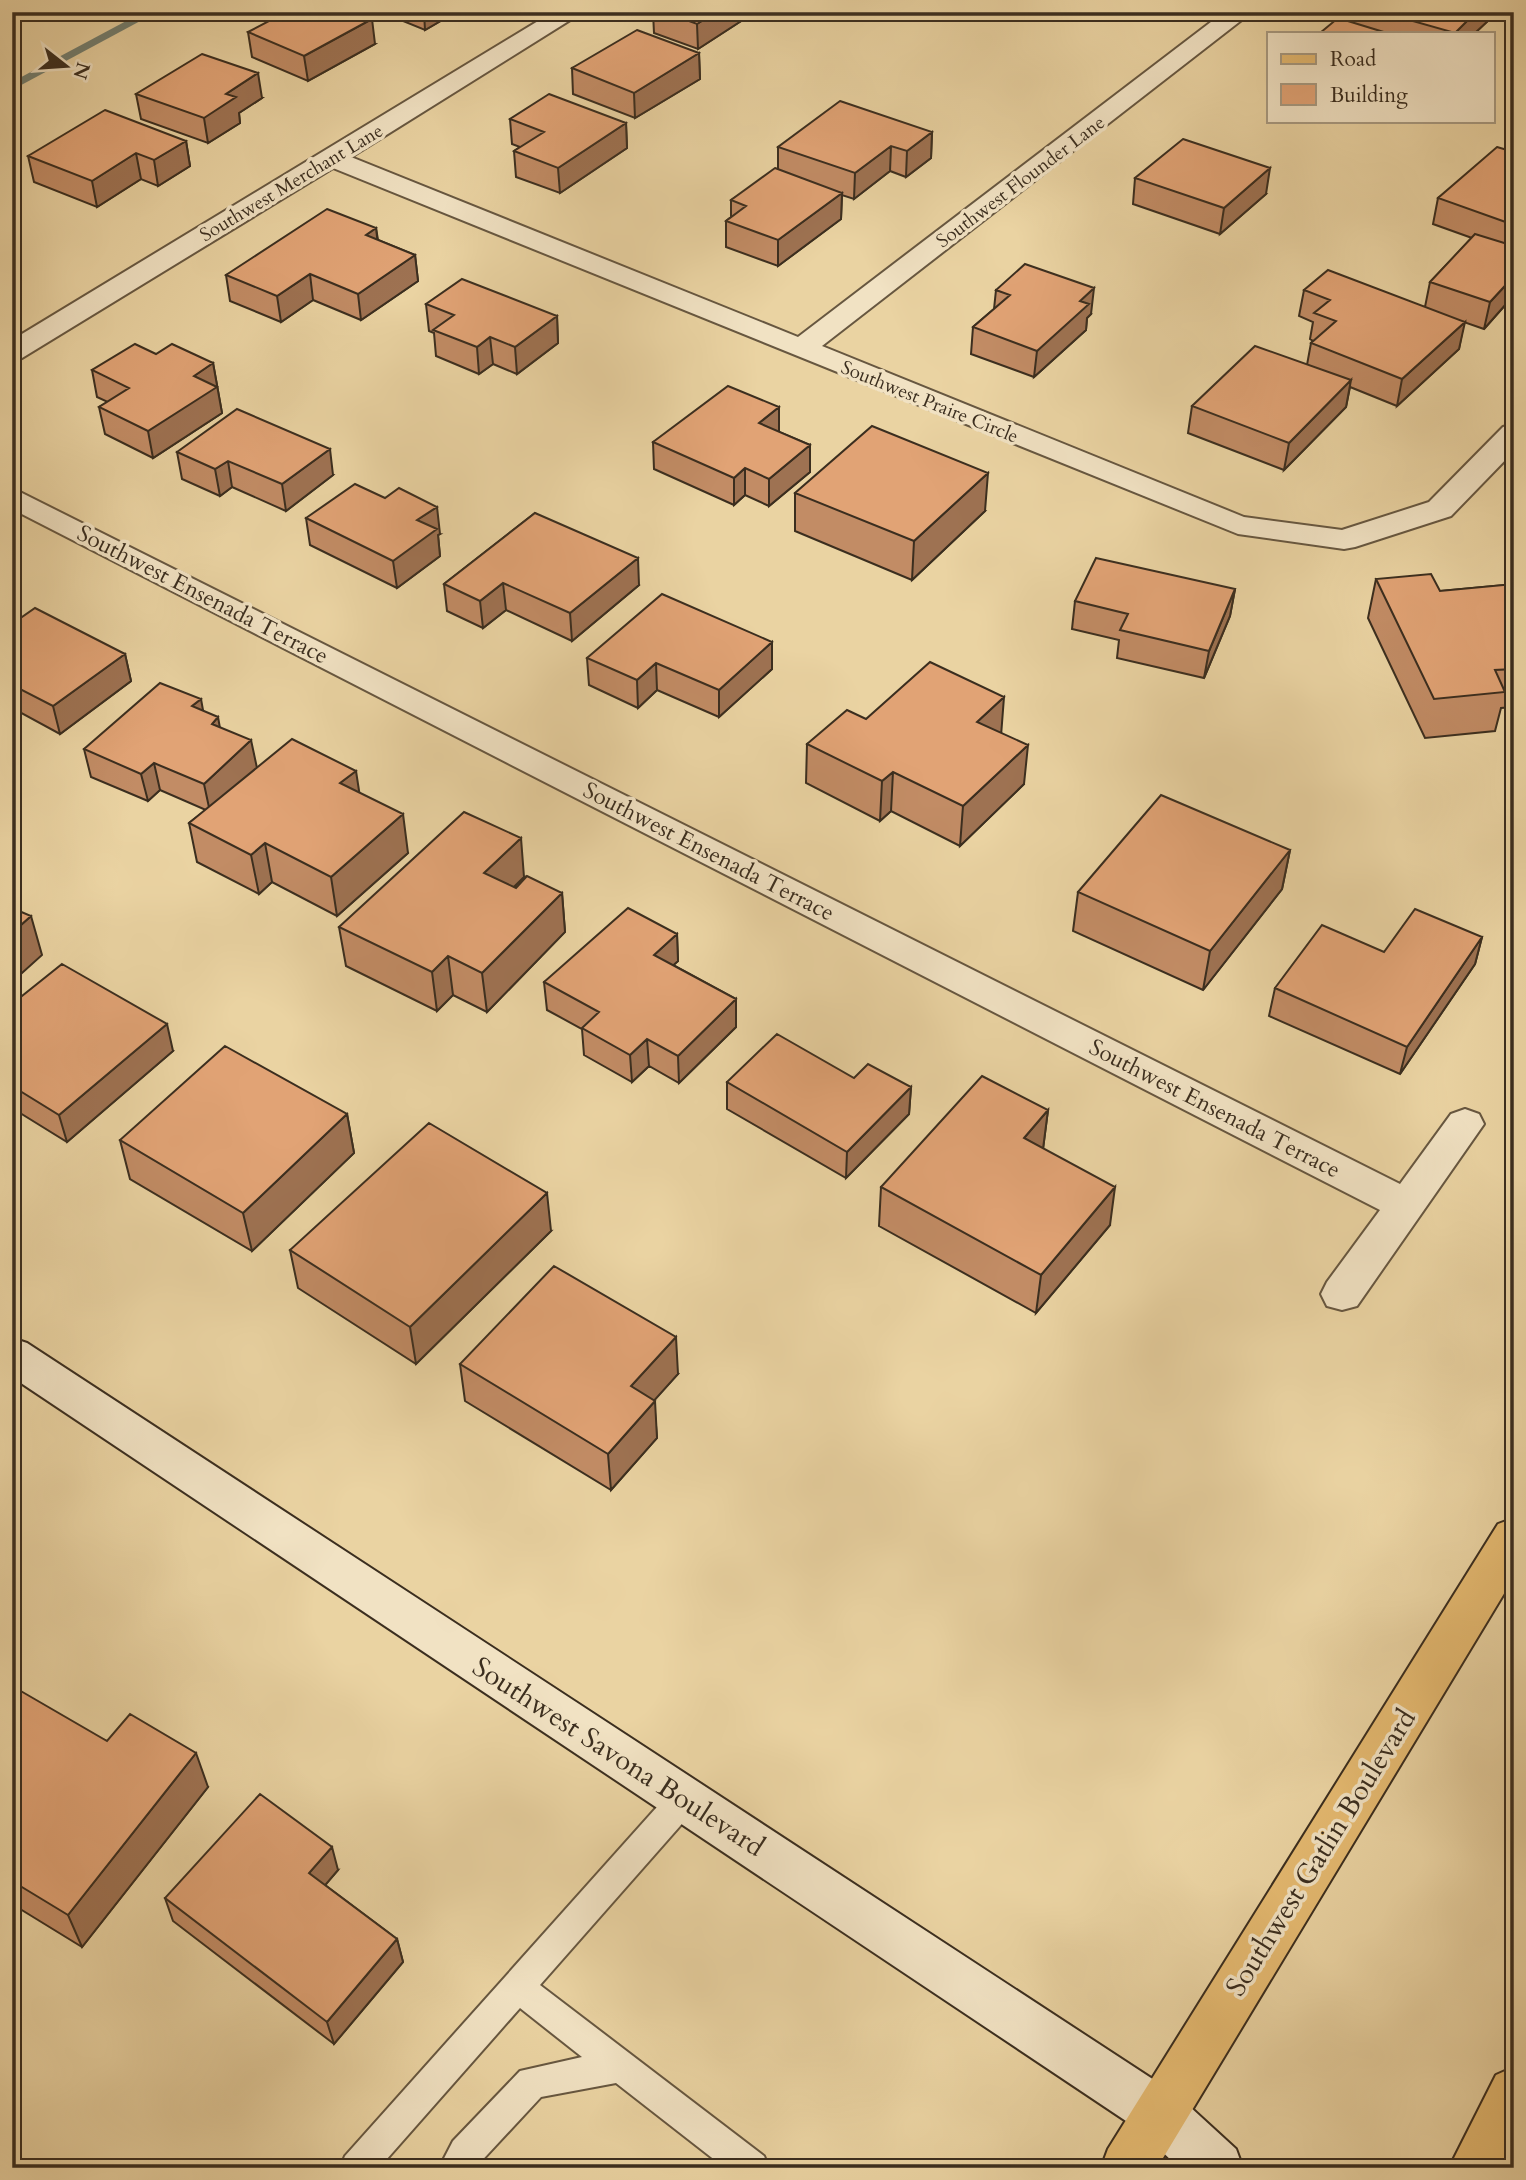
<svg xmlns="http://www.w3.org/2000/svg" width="1526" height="2180" font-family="Cardo,serif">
<rect width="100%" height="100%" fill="#ead3a2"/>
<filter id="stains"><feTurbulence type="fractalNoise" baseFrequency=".00286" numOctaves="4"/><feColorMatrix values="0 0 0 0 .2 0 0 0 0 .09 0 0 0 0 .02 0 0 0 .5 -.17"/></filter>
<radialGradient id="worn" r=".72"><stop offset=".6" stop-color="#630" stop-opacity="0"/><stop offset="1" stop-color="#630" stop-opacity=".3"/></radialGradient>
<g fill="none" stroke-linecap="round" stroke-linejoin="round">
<path fill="#738072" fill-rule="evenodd" d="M143 12H157L12 90V82Z"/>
<g stroke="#675740" stroke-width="4">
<path id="lane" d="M684 1785 695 1789 699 1799 695 1809 540 1985 764 2156 769 2168H725L616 2083 541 2097 475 2168H439L453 2141 520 2071 582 2057 520 2008 379 2168H340L345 2156 673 1789Z"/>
</g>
<g stroke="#675740" stroke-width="4">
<path id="street" d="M553 12H583L351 157 798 337 1224 12H1252L822 346 1244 517 1342 530 1429 502 1503 427 1514 424V451L1451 516 1355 547 1344 549 1238 534 333 168 22 358 12 361V340Z
M12 488 1400 1184 1451 1114 1465 1109 1479 1114 1484 1124 1357 1306 1342 1310 1327 1306 1321 1294 1327 1282 1380 1210 12 509Z"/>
</g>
<g stroke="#3b2e1f" stroke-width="4">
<path id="secondary" d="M12 1338 27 1343 1177 2095 1236 2149 1243 2168H1179L1141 2131 12 1377Z"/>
</g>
<g stroke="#3b2e1f" stroke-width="4">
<path id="primary" d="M1514 1518V1577L1157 2168H1101L1108 2149 1498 1524Z
M1514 2067V2147L1503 2168H1449L1496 2075Z"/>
</g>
<use href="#lane" fill="#f1e2c3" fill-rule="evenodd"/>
<use href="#street" fill="#f1e2c3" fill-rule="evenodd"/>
<use href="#secondary" fill="#f1e2c3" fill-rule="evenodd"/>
<use href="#primary" fill="#e5ba71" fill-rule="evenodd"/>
</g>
<path fill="#c28c65" stroke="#3b2e1f" stroke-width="2" d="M381 12H456L425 30Z
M653 12H755L698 49 654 33Z
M1345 12H1492L1491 18 1475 33H1320L1344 20Z
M248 32 375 44 308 81 252 57Z
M699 53 700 79 635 118 573 94 572 68Z
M136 94 262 98 239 113 240 123 208 143 141 119Z
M510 119 626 123 627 148 560 193 516 177 514 151 520 147 512 144Z
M932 132 931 158 906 177 890 171 854 199 842 195 841 219 778 266 726 247V221L731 217V200L778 170V147Z
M186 141 190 166 158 186 141 179 97 207 34 182 28 156Z
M1514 152V295L1484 329 1464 322 1459 349 1397 406 1350 387 1346 407 1284 470 1188 433 1192 406 1307 365 1311 343 1313 341 1310 339 1313 322 1299 316 1304 290 1425 307 1430 282 1472 238 1433 224 1438 198Z
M1135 178 1266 194 1220 234 1133 204Z
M376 228 378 240 415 255 418 281 361 320 313 300 281 322 230 301 226 275Z
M996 290 1091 314 1087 318 1086 330 1034 377 971 354 973 327 994 309Z
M426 304 557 316 558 343 517 374 493 364 479 374 436 356 434 333 429 331Z
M156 354 213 363 222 413 153 458 105 434 99 407 108 402 97 397 92 370Z
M779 407V432L810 445V472L769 506 745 495 734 505 654 469 653 442Z
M177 452 333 475 286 511 232 487 220 496 182 479Z
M795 493 985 511 912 580 795 531Z
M535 513 639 585 572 641 506 610 483 628 447 611 444 584Z
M306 518 440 534 438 535 440 556 397 588 310 545Z
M1376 579 1440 591 1514 584V707L1501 708 1495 731 1425 738 1368 618Z
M1235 589 1230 616 1204 678 1117 658 1119 640 1072 629 1075 601Z
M12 624 125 654 131 681 60 734 12 708Z
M772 642V669L719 717 657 690 638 708 589 685 587 658Z
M203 711 220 728 257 768 359 793 408 853 337 916 272 882 259 894 197 862 189 823 206 810 160 790 148 801 91 777 84 749Z
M866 719 1001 733 1024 784 960 846 891 811 880 821 806 783 807 744Z
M1290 850 1282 889 1203 990 1073 931 1078 892Z
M524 877 514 887 562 893 565 932 487 1012 453 995 437 1011 346 966 339 927Z
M677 934 678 961 673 965 736 999V1027L679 1083 649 1066 632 1082 584 1055 582 1029 547 1010 544 982Z
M1482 937 1475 964 1400 1074 1269 1016 1275 988 1384 952Z
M12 1004 173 1051 67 1142 12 1108Z
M854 1078 911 1087 909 1114 846 1178 727 1109V1082Z
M1048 1110 1043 1149 1110 1225 1036 1313 879 1226 881 1187Z
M347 1114 354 1153 252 1251 130 1179 120 1140Z
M551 1231 416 1364 298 1288 290 1250Z
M460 1364 678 1374 654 1400 657 1438 611 1490 465 1401Z
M12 1698 208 1787 82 1947 12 1904Z
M338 1870 325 1885 397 1939 403 1962 334 2044 173 1921 165 1898Z"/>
<path fill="#9e7252" stroke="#3b2e1f" stroke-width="2" d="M424 12H456L425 30Z
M716 12H755L698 49 697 24Z
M1476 12H1492L1491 18 1475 33H1455Z
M372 19 375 44 308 81 304 56Z
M699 53 700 79 635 118 634 93Z
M258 73 262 98 239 113 240 123 208 143 204 118 226 94Z
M626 123 627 148 560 193 558 168Z
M932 132 931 158 906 177 907 151Z
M186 141 190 166 158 186 154 160Z
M891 146 890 171 854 199 855 173Z
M136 153 141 179 97 207 92 181Z
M1270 168 1266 194 1220 234 1224 208Z
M842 193 841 219 778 266V240Z
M376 228 379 254 366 235Z
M415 255 418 281 361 320 358 294Z
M310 274 313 300 281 322 277 296Z
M1514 276V295L1484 329 1490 302Z
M1094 288 1091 314 1087 318 1086 330 1034 377 1037 351 1080 301Z
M557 316 558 343 517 374 515 347Z
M1465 322 1459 349 1397 406 1402 379Z
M490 337 493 364 479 374 477 347Z
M213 363 222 413 153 458 148 431 194 376Z
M1351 380 1346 407 1284 470 1289 443Z
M779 407V434L759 423Z
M810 445V472L769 506V479Z
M330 449 333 475 286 511 282 484Z
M228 461 232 487 220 496 215 469Z
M745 468V495L734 505V478Z
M988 473 985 511 912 580 914 541Z
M437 507 440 534 438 535 440 556 397 588 393 561 417 520Z
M638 558 639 585 572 641 570 613Z
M503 583 506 610 483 628 480 601Z
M1235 589 1230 616 1204 678 1209 651Z
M772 642V669L719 717V690Z
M125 654 131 681 60 734 53 706Z
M656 663 657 690 638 708 637 680Z
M1004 697 1001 736 977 722Z
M201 699 206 727 192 706Z
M218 717 223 745 212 724Z
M251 740 257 768 210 812 204 784Z
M1028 745 1024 784 960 846 963 806Z
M154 763 160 790 148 801 141 774Z
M356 771 362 810 340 783Z
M893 772 891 811 880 821 882 781Z
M403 814 408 853 337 916 331 877Z
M521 838 524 877 488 912 484 873Z
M265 843 272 882 259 894 251 855Z
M1290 850 1282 889 1203 990 1210 951Z
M562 893 565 932 487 1012 482 973Z
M31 916 42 955 12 982V933Z
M677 934 678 961 655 982 654 955Z
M1482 937 1475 964 1400 1074 1407 1047Z
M448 956 453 995 437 1011 432 972Z
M736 999V1027L679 1083 678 1056Z
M167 1024 173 1051 67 1142 59 1115Z
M647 1039 649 1066 632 1082 630 1055Z
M911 1087 909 1114 846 1178 847 1152Z
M1048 1110 1043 1149 1024 1138Z
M347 1114 354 1153 252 1251 243 1213Z
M1115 1187 1110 1225 1036 1313 1041 1275Z
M547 1193 551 1231 416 1364 410 1327Z
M676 1337 678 1374 634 1423 631 1386Z
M655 1401 657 1438 611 1490 608 1454Z
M12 1636 16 1645 12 1649Z
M196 1753 208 1787 82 1947 68 1915Z
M332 1847 338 1870 316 1896 309 1873Z
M397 1939 403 1962 334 2044 327 2022Z"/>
<path fill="#e1a375" stroke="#3b2e1f" stroke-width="2" d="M286 12H355L372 19 304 56 248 32Z
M664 12H716L697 24Z
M1381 12H1476L1455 33Z
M1338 18 1387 33H1320Z
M637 30 699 53 634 93 572 68Z
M202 54 258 73 226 94 236 97 204 118 136 94Z
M549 94 626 123 558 168 514 151 544 132 510 119Z
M840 101 932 132 907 151 891 146 855 173 778 147Z
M105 110 186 141 154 160 136 153 92 181 28 156Z
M1183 139 1270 168 1224 208 1135 178Z
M1497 147 1514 152V225L1438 198Z
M775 168 842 193 778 240 726 221 746 206 731 200Z
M327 209 376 228 366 235 415 255 358 294 310 274 277 296 226 275Z
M1475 234 1514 246V276L1490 302 1430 282Z
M1025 264 1094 288 1080 301 1089 304 1037 351 973 327 1010 295 996 290Z
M1328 270 1465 322 1402 379 1311 343 1336 321 1314 313 1330 300 1304 290Z
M462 279 557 316 515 347 490 337 477 347 433 330 454 315 426 304Z
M135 344 156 354 172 344 213 363 194 376 217 387 148 431 99 407 129 388 92 370Z
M1255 346 1351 380 1289 443 1192 406Z
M728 386 779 407 759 423 810 445 769 479 745 468 734 478 653 442Z
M237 409 330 449 282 484 228 461 215 469 177 452Z
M872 426 988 473 914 541 795 493Z
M355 484 385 498 399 488 437 507 417 520 437 529 393 561 306 518Z
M535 513 638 558 570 613 503 583 480 601 444 584Z
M1096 558 1235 589 1209 651 1120 630 1128 614 1075 601Z
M1431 574 1440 591 1514 584V669L1495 670 1505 692 1434 699 1376 579Z
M662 594 772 642 719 690 656 663 637 680 587 658Z
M35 608 125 654 53 706 12 685V624Z
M930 662 1004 697 977 722 1028 745 963 806 893 772 882 781 807 744 847 710 866 719Z
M160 683 201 699 192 706 218 717 212 724 251 740 204 784 154 763 141 774 84 749Z
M292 739 356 771 340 783 403 814 331 877 265 843 251 855 189 823Z
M1161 795 1290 850 1210 951 1078 892Z
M464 812 521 838 484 873 516 888 527 876 562 893 482 973 448 956 432 972 339 927Z
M12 908 31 916 12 933Z
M628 908 677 934 654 955 736 999 678 1056 647 1039 630 1055 582 1028 599 1012 544 982Z
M1415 909 1482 937 1407 1047 1275 988 1322 925 1384 952Z
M62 964 167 1024 59 1115 12 1086V1004Z
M777 1034 854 1078 868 1064 911 1087 847 1152 727 1082Z
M225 1046 347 1114 243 1213 120 1140Z
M982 1076 1048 1110 1024 1138 1115 1187 1041 1275 881 1187Z
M429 1123 547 1193 410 1327 290 1250Z
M554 1266 676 1337 631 1386 655 1401 608 1454 460 1364Z
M19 1690 107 1741 130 1714 196 1753 68 1915 12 1881V1698Z
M260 1794 332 1847 309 1873 397 1939 327 2022 165 1898Z"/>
<g text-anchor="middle" stroke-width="7" stroke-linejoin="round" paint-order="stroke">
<g font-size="19" fill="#3b2e1f" stroke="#f1e2c3">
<text transform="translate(1020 181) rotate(-37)" y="7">Southwest Flounder Lane</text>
<text transform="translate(291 182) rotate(-31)" y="7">Southwest Merchant Lane</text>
<text transform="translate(930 401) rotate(22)" y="7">Southwest Praire Circle</text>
</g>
<g font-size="23" fill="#3b2e1f" stroke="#f1e2c3">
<text transform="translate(203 594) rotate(27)" y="8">Southwest Ensenada Terrace</text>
<text transform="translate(709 851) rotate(27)" y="8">Southwest Ensenada Terrace</text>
<text transform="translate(1215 1108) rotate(27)" y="8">Southwest Ensenada Terrace</text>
</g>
<g font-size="28" fill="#3b2e1f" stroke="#f1e2c3">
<text transform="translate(619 1756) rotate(33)" y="10">Southwest Savona Boulevard</text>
<text transform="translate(1320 1852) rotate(-58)" y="10">Southwest Gatlin Boulevard</text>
</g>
</g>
<rect width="1526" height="2180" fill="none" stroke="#ead3a2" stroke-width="42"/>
<rect x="14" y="14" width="1498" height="2152" fill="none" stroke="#3b2e1f" stroke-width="3.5"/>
<rect x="21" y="21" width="1484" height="2138" fill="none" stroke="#3b2e1f" stroke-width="2"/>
<rect x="1267" y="32" width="228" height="91" fill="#f1e2c3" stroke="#a89a81" stroke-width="2"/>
<rect x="1281" y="54" width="35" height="10" fill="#e5ba71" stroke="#a89a81" stroke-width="2"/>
<text x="1330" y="66" font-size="21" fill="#3b2e1f">Road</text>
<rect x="1281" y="84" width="35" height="21" fill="#e1a375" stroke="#a89a81" stroke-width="2"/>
<text x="1330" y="102" font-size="21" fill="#3b2e1f">Building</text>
<g transform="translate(66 66) rotate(107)" stroke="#f1e2c3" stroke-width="5" paint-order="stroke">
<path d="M0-5L12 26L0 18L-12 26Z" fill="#3b2e1f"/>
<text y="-10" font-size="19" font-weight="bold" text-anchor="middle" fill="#3b2e1f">N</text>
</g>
<rect width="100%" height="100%" filter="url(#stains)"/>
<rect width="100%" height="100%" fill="url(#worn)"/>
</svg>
